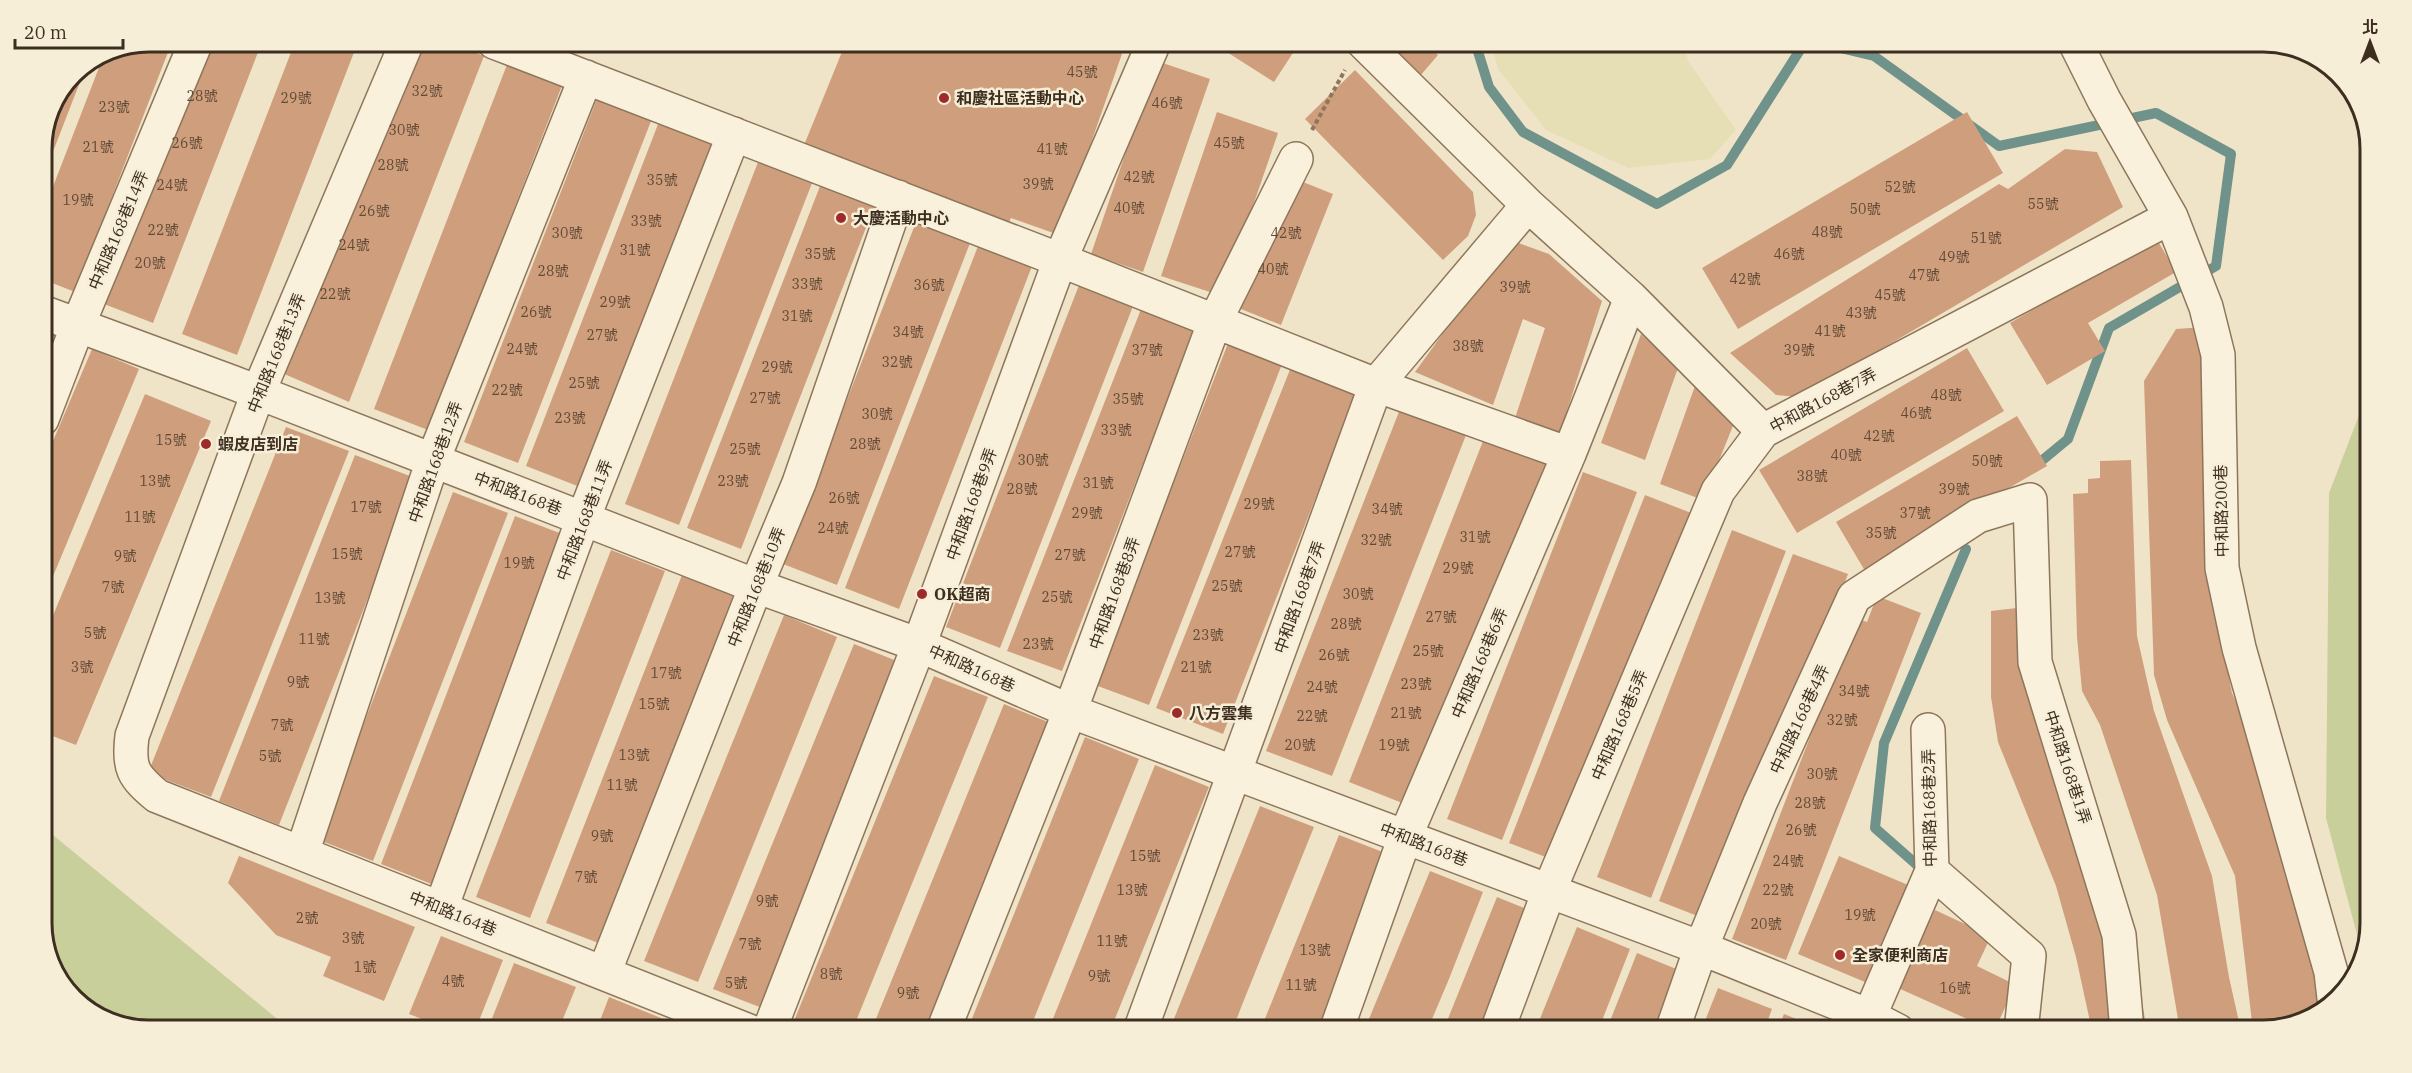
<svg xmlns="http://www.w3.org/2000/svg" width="2412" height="1073" font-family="'IBM Plex Serif','Noto Sans TC',serif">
<rect width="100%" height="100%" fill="#f0e4c8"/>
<path fill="#e6deb5" d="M1491 42H1684L1688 61 1736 130 1710 159 1628 168 1546 130 1498 69Z"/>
<path fill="#c9cf9b" d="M2370 387V924L2363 957 2326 818 2329 493Z
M42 826 292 1031H149L108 1023 64 989 42 931Z"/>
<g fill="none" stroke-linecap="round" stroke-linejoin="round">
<path stroke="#6f938a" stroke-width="10" d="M1475 42 1489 87 1523 132 1657 204 1727 165 1805 42
M1815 42 1874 56 1999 146 2156 113 2231 154 2216 266 2109 328 2068 439 2033 468
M1925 872 1875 828 1884 743 1966 549"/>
</g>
<path fill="#cf9f7d" d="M149 42H172L75 292 42 279V215L105 52Z
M200 42H262L153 323 99 302Z
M295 42H358L237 355 182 334Z
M425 42H449L484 56 349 402 282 373 383 112Z
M846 42H1097L1123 51 1059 235 1011 218 1004 233 800 155Z
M1211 42H1300L1274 82Z
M1377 42H1424L1438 55 1420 76Z
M1157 61 1210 79 1143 272 1091 254Z
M508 62 563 83 428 430 374 409Z
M87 64 42 180V143L74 73Z
M1355 70 1473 192 1476 215 1468 236 1443 260 1305 119Z
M598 96 653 116 518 463 464 442Z
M1217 112 1278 133 1222 296 1161 276Z
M1967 112 2003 173 1738 329 1702 268Z
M660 119 715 140 580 487 526 466Z
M2065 149 2097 152 2123 207 1800 397 1776 395 1730 353 1999 184 2008 189Z
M760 157 814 178 679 525 625 504Z
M1283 174 1333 194 1281 325 1231 305Z
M822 181 876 202 741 549 687 528Z
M918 217 972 238 837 585 783 564Z
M2156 238 2176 272 2088 323 2105 351 2047 385 2010 323Z
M980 241 1034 261 899 609 845 588Z
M1516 242 1549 254 1602 301 1560 433 1515 418 1545 328 1523 319 1493 405 1415 372 1501 253Z
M1081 280 1135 301 1000 648 946 627Z
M1143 304 1197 325 1062 671 1007 651Z
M2204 327 2216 614 2232 693 2269 778 2329 1004 2323 1013 2263 1031H2253L2235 876 2167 720 2154 675 2144 381 2176 329Z
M42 328 68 338 42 401Z
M1641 334 1678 368 1645 460 1601 443Z
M1230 338 1284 359 1149 705 1095 685Z
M1967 348 2004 411 1797 533 1759 470Z
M92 349 139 369 42 603V467Z
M1293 362 1359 387 1223 734 1156 708Z
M1696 383 1737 416 1703 500 1660 484Z
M145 394 211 421 76 745 42 732V642Z
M1402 404 1468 430 1332 776 1266 751Z
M2017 416 2047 466 1865 571 1836 522Z
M286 427 349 451 211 797 148 773Z
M1485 436 1551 462 1415 808 1349 782Z
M355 455 415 478 279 825 219 801Z
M2131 460 2137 636 2154 711 2212 876 2229 977 2241 1031H2180L2157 895 2100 725 2082 691 2077 637 2073 494 2088 493V479L2100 478V461Z
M1583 472 1637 492 1502 840 1447 819Z
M453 492 508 513 373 861 319 840Z
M1645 495 1699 516 1564 864 1509 843Z
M515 516 570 537 434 885 381 864Z
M1732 530 1786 551 1651 898 1597 877Z
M611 550 665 571 530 918 476 897Z
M1793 554 1848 574 1713 922 1659 901Z
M682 575 736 597 601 944 546 923Z
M1877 596 1921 613 1786 960 1732 939 1856 618 1867 622Z
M2043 605 2052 690 2132 945 2147 1031H2092L2076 957 2056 886 1998 742 1991 697V611Z
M784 615 837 637 698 982 644 961Z
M854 644 907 665 767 1010 713 989Z
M934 676 988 697 852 1031H819L794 1021Z
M1004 704 1058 726 934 1031H871Z
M1085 737 1139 759 1029 1031H967Z
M1155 765 1209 787 1174 873 1110 1031H1048Z
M1260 806 1314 827 1244 1000 1232 1031H1169Z
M1339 835 1393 856 1322 1031H1260Z
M239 856 415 927 384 1001 323 976 331 957 276 935 228 883Z
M1839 856 1913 887 1872 985 1798 954Z
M1430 871 1483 892 1449 979 1427 1031H1364Z
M1497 897 1551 919 1505 1031H1443Z
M1935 910 1991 936 1977 966 2016 985 1994 1031 1898 988Z
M1577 927 1630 949 1598 1031H1535Z
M441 936 503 960 475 1031H453L409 1014Z
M1637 953 1691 975 1668 1031H1606Z
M514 963 576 987 558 1031H487Z
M1718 988 1772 1009 1764 1031H1701Z
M609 997 671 1022 668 1031H596Z
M1784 1014 1826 1031H1777Z"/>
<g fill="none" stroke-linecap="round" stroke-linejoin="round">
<g stroke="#8d765c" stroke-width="36">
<path id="minor" d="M407 42 258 393 132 736C128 768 133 776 157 796L749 1031
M494 42 1060 260 1376 385 1569 454
M1363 42 1528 205 1631 298 1763 431 2171 217
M2075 42 2104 100 2171 217 2206 307 2218 355 2222 568 2239 648 2331 972 2334 998
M42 312 234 383 756 586 919 645 1070 711 1701 948 1869 1016 1898 1031
M42 419 78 325 196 42
M302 853 433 460 586 77
M1932 871 2029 956 2021 1031
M441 908 583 519 734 134
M604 973 756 586 799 483 898 197
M769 1031 919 645 1060 260 1152 47
M943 1031 1070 711 1215 321 1296 159
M1140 1031 1376 385 1528 205
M1336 1031 1405 837 1569 454 1631 298
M1497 1031 1549 891 1718 491 1763 431
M1672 1031 1701 948 1760 803 1854 597 1978 516 2030 500 2035 662 2119 935 2127 1031
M1863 1031 1932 871 1928 730"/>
</g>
<path stroke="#8d765c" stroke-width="4" stroke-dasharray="4.5 3" stroke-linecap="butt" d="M1312 130 1345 70"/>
<use href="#minor" stroke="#faf1dc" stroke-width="33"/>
</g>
<g fill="#9e2a2b" stroke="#f7eed8" stroke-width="2">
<circle cx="944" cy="98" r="6"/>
<circle cx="841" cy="218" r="6"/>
<circle cx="206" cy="444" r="6"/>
<circle cx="922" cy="594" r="6"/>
<circle cx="1177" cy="713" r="6"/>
<circle cx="1840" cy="955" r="6"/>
</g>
<g text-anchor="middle" stroke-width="5" stroke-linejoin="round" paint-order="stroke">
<g font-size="14" fill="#624a37">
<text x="1082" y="77">45號</text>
<text x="427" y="96">32號</text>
<text x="202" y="101">28號</text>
<text x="296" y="103">29號</text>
<text x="1167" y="108">46號</text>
<text x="114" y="112">23號</text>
<text x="404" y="135">30號</text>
<text x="187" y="148">26號</text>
<text x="1229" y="148">45號</text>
<text x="98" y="152">21號</text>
<text x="1052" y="154">41號</text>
<text x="393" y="170">28號</text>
<text x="1139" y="182">42號</text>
<text x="662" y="185">35號</text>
<text x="1038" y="189">39號</text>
<text x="172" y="190">24號</text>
<text x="1900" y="192">52號</text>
<text x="78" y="205">19號</text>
<text x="2043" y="209">55號</text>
<text x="1129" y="213">40號</text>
<text x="1865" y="214">50號</text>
<text x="374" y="216">26號</text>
<text x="646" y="226">33號</text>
<text x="163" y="235">22號</text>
<text x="1827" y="237">48號</text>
<text x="567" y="238">30號</text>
<text x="1286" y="238">42號</text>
<text x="1986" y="243">51號</text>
<text x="354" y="250">24號</text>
<text x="635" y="255">31號</text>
<text x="820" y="259">35號</text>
<text x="1789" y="259">46號</text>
<text x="1954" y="262">49號</text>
<text x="150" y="268">20號</text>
<text x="1273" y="274">40號</text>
<text x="553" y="276">28號</text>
<text x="1924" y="280">47號</text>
<text x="1745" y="284">42號</text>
<text x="807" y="289">33號</text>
<text x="929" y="290">36號</text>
<text x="1515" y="292">39號</text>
<text x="335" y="299">22號</text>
<text x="1890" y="300">45號</text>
<text x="615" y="307">29號</text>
<text x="536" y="317">26號</text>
<text x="1861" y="318">43號</text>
<text x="797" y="321">31號</text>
<text x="1830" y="336">41號</text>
<text x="908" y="337">34號</text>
<text x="602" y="340">27號</text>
<text x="1468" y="351">38號</text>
<text x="522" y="354">24號</text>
<text x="1147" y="355">37號</text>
<text x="1799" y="355">39號</text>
<text x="897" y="367">32號</text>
<text x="777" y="372">29號</text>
<text x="584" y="388">25號</text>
<text x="507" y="395">22號</text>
<text x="1946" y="400">48號</text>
<text x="765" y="403">27號</text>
<text x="1128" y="404">35號</text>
<text x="1916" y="418">46號</text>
<text x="877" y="419">30號</text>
<text x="570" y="423">23號</text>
<text x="1116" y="435">33號</text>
<text x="1879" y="441">42號</text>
<text x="171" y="445">15號</text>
<text x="865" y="449">28號</text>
<text x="745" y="454">25號</text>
<text x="1846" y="460">40號</text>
<text x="1033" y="465">30號</text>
<text x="1987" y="466">50號</text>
<text x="1812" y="481">38號</text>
<text x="155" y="486">13號</text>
<text x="733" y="486">23號</text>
<text x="1098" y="488">31號</text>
<text x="1022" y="494">28號</text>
<text x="1954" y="494">39號</text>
<text x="844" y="503">26號</text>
<text x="1259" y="509">29號</text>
<text x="366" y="512">17號</text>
<text x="1387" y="514">34號</text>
<text x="1087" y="518">29號</text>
<text x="1915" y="518">37號</text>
<text x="140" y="522">11號</text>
<text x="833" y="533">24號</text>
<text x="1881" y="538">35號</text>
<text x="1475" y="542">31號</text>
<text x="1376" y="545">32號</text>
<text x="1240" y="557">27號</text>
<text x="347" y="559">15號</text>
<text x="1070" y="560">27號</text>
<text x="125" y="561">9號</text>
<text x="519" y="568">19號</text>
<text x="1458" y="573">29號</text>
<text x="1227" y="591">25號</text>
<text x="113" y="592">7號</text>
<text x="1358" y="599">30號</text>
<text x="1057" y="602">25號</text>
<text x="330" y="603">13號</text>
<text x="1441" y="622">27號</text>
<text x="1346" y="629">28號</text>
<text x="95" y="638">5號</text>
<text x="1208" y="640">23號</text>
<text x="314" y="644">11號</text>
<text x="1038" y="649">23號</text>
<text x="1428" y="656">25號</text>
<text x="1334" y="660">26號</text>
<text x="82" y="672">3號</text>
<text x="1196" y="672">21號</text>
<text x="666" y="678">17號</text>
<text x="298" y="687">9號</text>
<text x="1416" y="689">23號</text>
<text x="1322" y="692">24號</text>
<text x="1854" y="696">34號</text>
<text x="654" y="709">15號</text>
<text x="1406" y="718">21號</text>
<text x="1312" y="721">22號</text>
<text x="1842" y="725">32號</text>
<text x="282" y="730">7號</text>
<text x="1300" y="750">20號</text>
<text x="1394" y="750">19號</text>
<text x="634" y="760">13號</text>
<text x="270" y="761">5號</text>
<text x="1822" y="779">30號</text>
<text x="622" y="790">11號</text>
<text x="1810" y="808">28號</text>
<text x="1801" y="835">26號</text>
<text x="602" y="841">9號</text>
<text x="1145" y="861">15號</text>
<text x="1788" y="866">24號</text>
<text x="586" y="882">7號</text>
<text x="1132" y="895">13號</text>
<text x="1778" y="895">22號</text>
<text x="767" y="906">9號</text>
<text x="1860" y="920">19號</text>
<text x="307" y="923">2號</text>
<text x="1766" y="929">20號</text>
<text x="353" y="943">3號</text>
<text x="1112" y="946">11號</text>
<text x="750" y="949">7號</text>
<text x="1315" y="955">13號</text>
<text x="365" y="972">1號</text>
<text x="831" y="979">8號</text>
<text x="1099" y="981">9號</text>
<text x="453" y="986">4號</text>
<text x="736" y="988">5號</text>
<text x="1301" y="990">11號</text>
<text x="1955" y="993">16號</text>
<text x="908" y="998">9號</text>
</g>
<g font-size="16" font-weight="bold" fill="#3d2e20" stroke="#f7eed8" text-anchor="start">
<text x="956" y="104">和慶社區活動中心</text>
<text x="853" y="224">大慶活動中心</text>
<text x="218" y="450">蝦皮店到店</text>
<text x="934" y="600">OK超商</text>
<text x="1189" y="719">八方雲集</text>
<text x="1852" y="961">全家便利商店</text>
</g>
<g font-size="16" fill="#3d2e20" stroke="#f7eed8">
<text transform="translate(118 230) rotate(-67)" y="6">中和路168巷14弄</text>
<text transform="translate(276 353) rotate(-68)" y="6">中和路168巷13弄</text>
<text transform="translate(1823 400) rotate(-28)" y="6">中和路168巷7弄</text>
<text transform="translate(435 462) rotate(-70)" y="6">中和路168巷12弄</text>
<text transform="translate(518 493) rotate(21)" y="6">中和路168巷</text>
<text transform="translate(971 504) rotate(-70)" y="6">中和路168巷9弄</text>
<text transform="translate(2221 511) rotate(-91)" y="6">中和路200巷</text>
<text transform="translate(584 520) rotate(-69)" y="6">中和路168巷11弄</text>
<text transform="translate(756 587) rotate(-68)" y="6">中和路168巷10弄</text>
<text transform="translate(1114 593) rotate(-70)" y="6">中和路168巷8弄</text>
<text transform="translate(1299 597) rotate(-70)" y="6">中和路168巷7弄</text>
<text transform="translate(1479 663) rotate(-67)" y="6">中和路168巷6弄</text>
<text transform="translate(972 668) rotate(24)" y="6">中和路168巷</text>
<text transform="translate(1799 719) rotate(-65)" y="6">中和路168巷4弄</text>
<text transform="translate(1619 725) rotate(-67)" y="6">中和路168巷5弄</text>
<text transform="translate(2068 767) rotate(72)" y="6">中和路168巷1弄</text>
<text transform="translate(1929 808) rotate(-91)" y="6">中和路168巷2弄</text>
<text transform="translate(1424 844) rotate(21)" y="6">中和路168巷</text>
<text transform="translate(453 913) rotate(22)" y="6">中和路164巷</text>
</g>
</g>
<path d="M0 0H2412V1073H0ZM149 52H2263A97 97 0 0 1 2360 149V923A97 97 0 0 1 2263 1020H149A97 97 0 0 1 52 923V149A97 97 0 0 1 149 52Z" fill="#f7eed8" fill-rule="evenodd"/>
<path fill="none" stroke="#3d2e20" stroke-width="3" d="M149 52H2263A97 97 0 0 1 2360 149V923A97 97 0 0 1 2263 1020H149A97 97 0 0 1 52 923V149A97 97 0 0 1 149 52Z"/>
<g transform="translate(2370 42)" stroke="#f7eed8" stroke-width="4.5" paint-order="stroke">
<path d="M0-4.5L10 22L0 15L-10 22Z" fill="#3d2e20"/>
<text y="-9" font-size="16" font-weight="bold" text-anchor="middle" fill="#3d2e20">北</text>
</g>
<path d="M15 39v9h108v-9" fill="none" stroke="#3d2e20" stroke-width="3"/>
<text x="24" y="39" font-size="18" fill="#3d2e20" stroke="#f7eed8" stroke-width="4.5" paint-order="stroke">20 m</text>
</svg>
